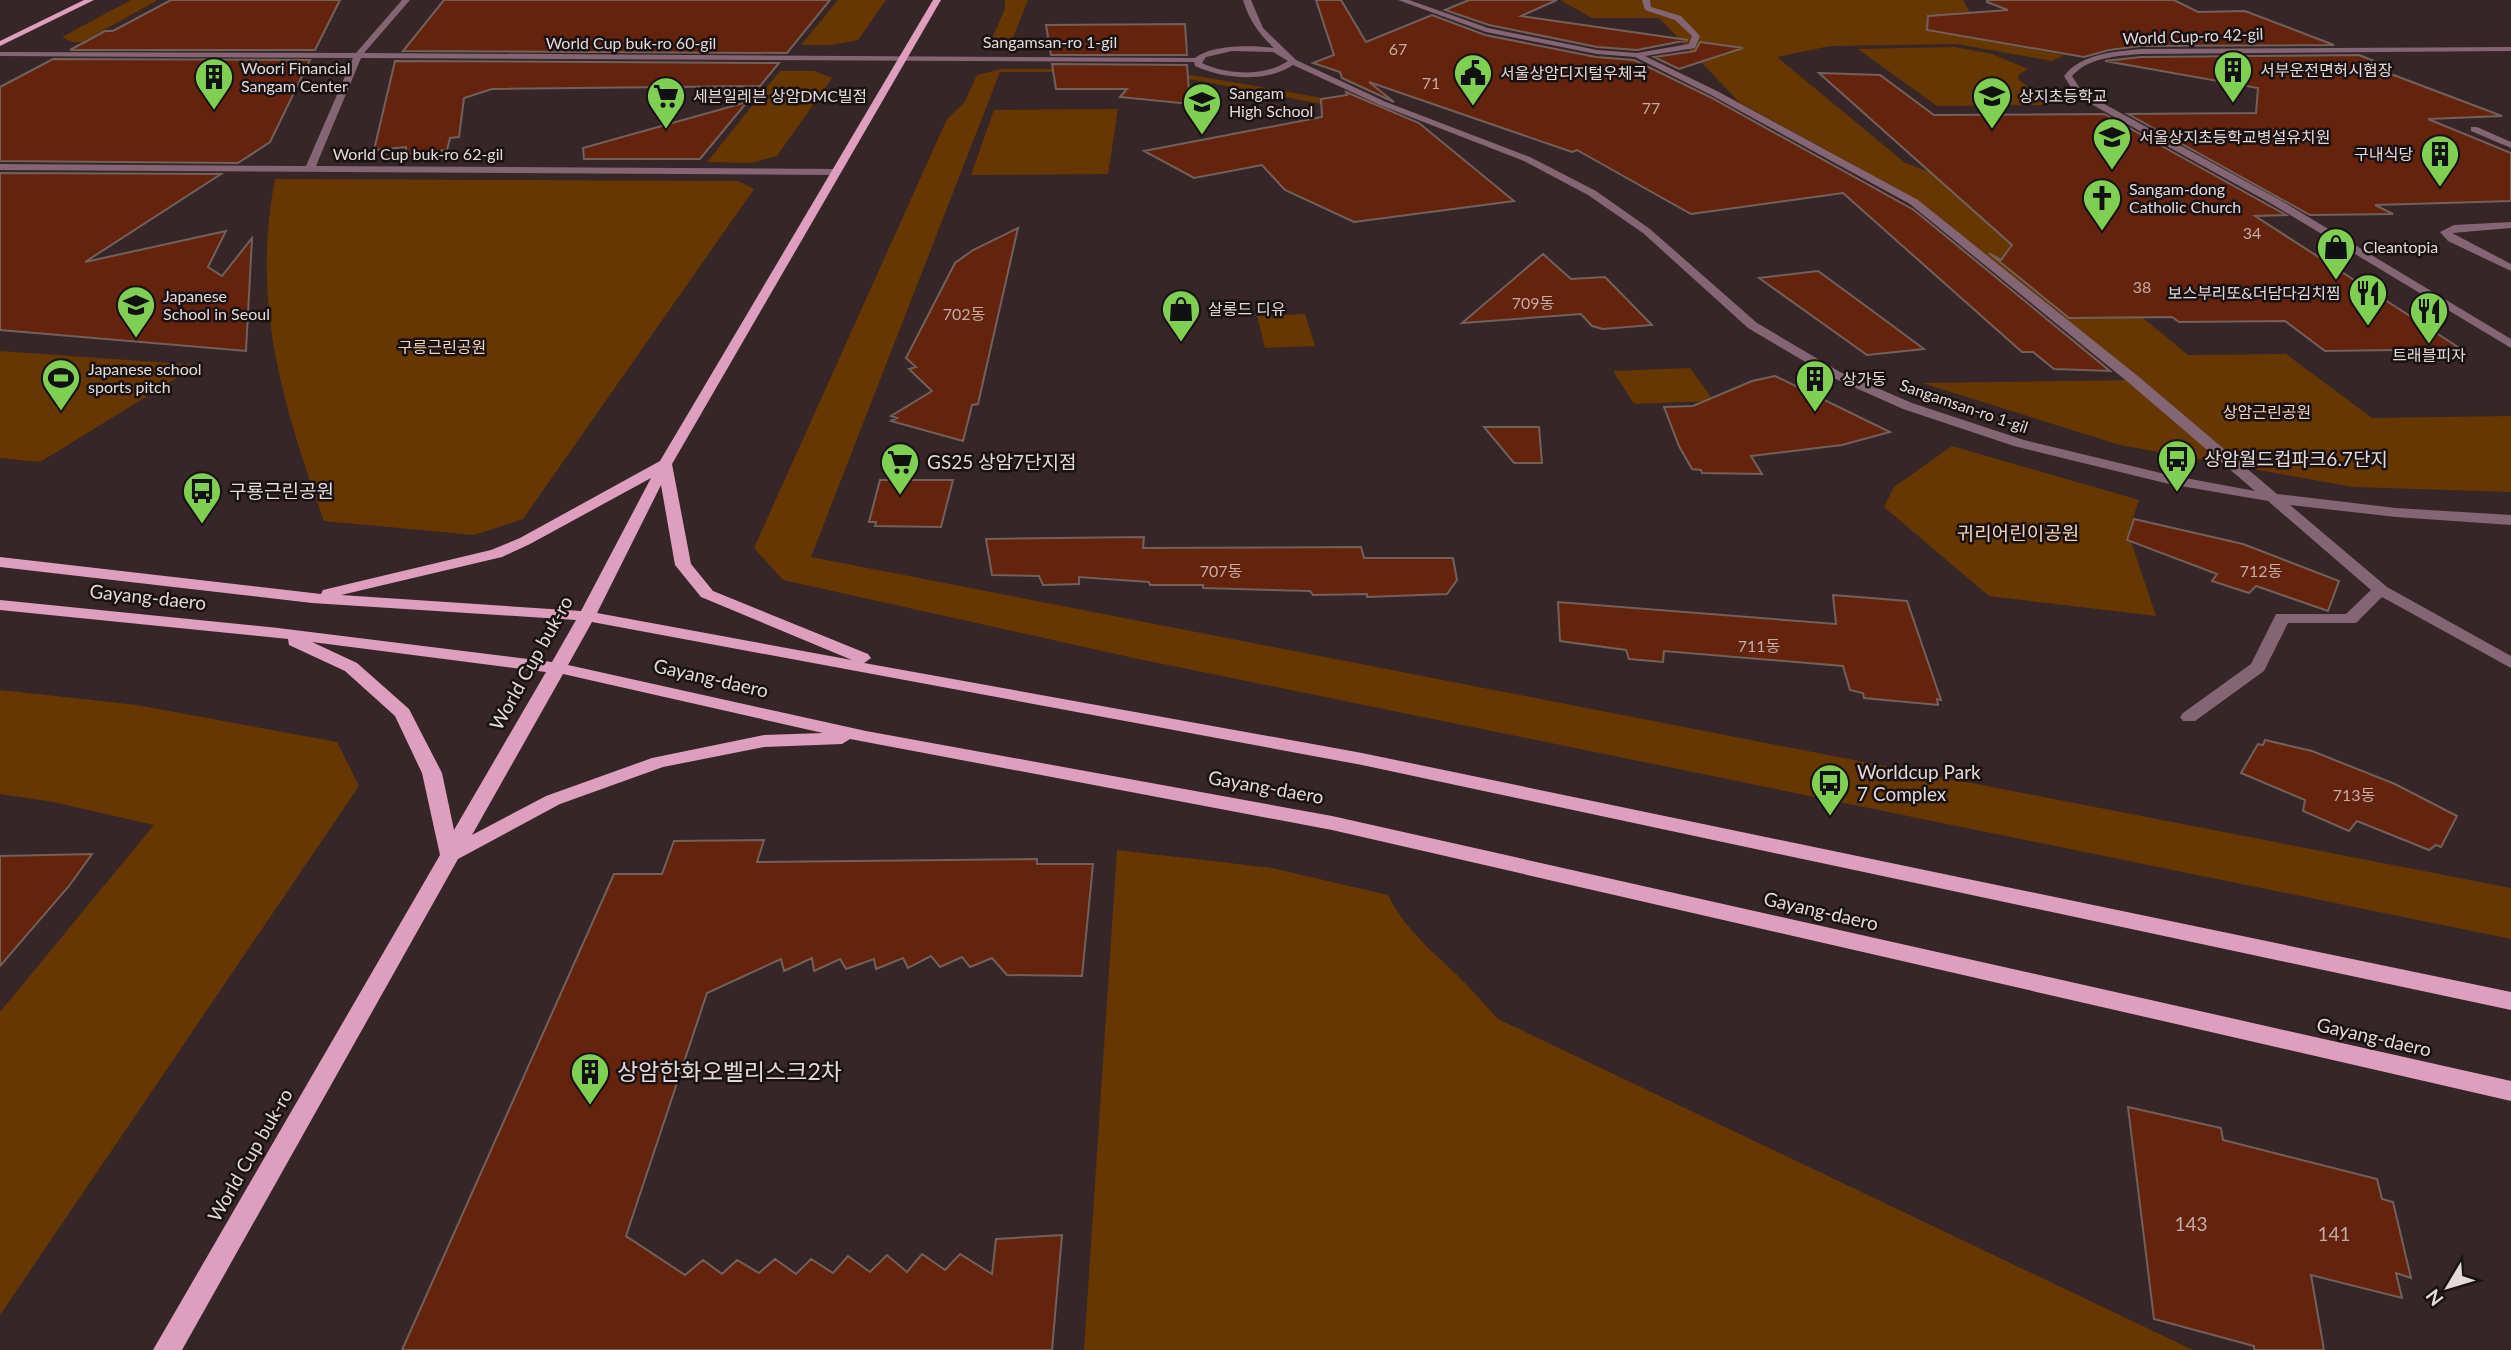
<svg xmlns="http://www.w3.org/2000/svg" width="2511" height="1350" font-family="Lato,'Noto Sans KR',sans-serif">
<rect width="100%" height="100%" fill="#372627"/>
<path fill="#663700" d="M131 0H158L82 42H72L62 37Z
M838 0H886L858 40 832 45H801Z
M1005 0H1028L1008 50 989 45 1005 9Z
M1560 0H1963L1986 41 2064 55 2052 61 1957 44 1830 46 1777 57 1905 163 1995 196 2188 355 2286 354 2372 418 2511 416V492L2353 487 2120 445 1922 383 2132 380 2061 314 1950 227 1856 166 1740 103 1659 18H1592Z
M1954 47 1992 54 2028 69 2019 74 2018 79 2048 102 2041 105 1937 106 1858 49Z
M1002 69H1088L1087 72H1000L811 557 2511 888V939L1129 657 783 580 754 548 947 119 964 103 977 75Z
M780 71H814L832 78 777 156 751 163 707 162Z
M1180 73 1317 97 1364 112 1173 76Z
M1118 109 1108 174 971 175 994 110Z
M275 179 738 181 754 189 523 519 474 535 324 521C283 404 251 305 275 179Z
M1305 314 1315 346 1265 348 1257 316Z
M0 351 198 365 40 462 0 458Z
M1690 368 1714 401 1634 404 1613 371Z
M1952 446 2139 500 2128 533 2156 616 1989 596 1884 507 1894 487Z
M0 690 137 705 337 742 359 786 0 1315V1012L154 825 53 802 0 794Z
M1117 850 1272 868 1388 895C1407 934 1439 956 1468 986 1478 997 1488 1008 1498 1019L2193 1350H1084Z"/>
<path fill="#64230d" stroke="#73605b" stroke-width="2" d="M171 0H340L315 50H70L105 31H113Z
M444 0H830L787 53 403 51Z
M1316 0H1341L1366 42 1432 15 1485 35 1596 57 1634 60 1710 97 1914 210 2110 371 2054 369 2033 352H2022L1843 193 1691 214 1577 150 1572 152 1369 82 1394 102 1342 78 1340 72 1313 63 1334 55Z
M1469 0H1557L1521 16 1688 40 1637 50 1597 47 1489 25 1445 10Z
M1987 0H2174L2198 12 2245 11 2334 45 2141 46 2109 50 2084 57 1927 30 1928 16 2008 10 1987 2Z
M1185 24 1187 55H1051L1046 25Z
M1700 42 1743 48 1679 69 1654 57 1695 51Z
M2359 55 2384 65 2383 71 2502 116 2428 119 2511 153V201L2375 205 2393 214 2310 215 2128 114 2256 113 2258 88 2105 61 2141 57Z
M53 59 310 60 270 142 238 163 0 161V87Z
M395 61 779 63 760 86 492 89 464 98 459 137 450 138 447 150 406 154V147L374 150Z
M1052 64 1187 65 1190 104 1120 97 1127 89H1056Z
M1819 73 1880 75 1934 115 2104 114 2286 215 2255 216 2461 349 2325 351 2285 321 2179 322 2172 317 2069 318 1989 253 2001 260 2012 245Z
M1346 92 1419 123 1514 201 1354 222 1285 190 1262 165 1194 178 1144 151 1322 117 1321 99 1347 95Z
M747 102 700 159H584L583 148Z
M0 173 221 174 85 262 226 231 208 267 222 276 252 238 246 351 0 330Z
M1018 228 978 404 972 405 963 441 891 421 897 418 891 416 932 391 909 369 916 367 906 358 955 263 973 250Z
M1543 254 1571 279 1605 277 1652 325 1603 329 1592 326 1581 314 1462 323Z
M1818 271 1855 298 1924 349 1867 355 1759 278Z
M1775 376 1890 432 1842 445 1751 456 1762 474 1702 473 1701 470 1692 469 1679 446 1664 407 1693 406 1752 381Z
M1484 427H1539L1542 463H1514Z
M880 480H953L941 527 875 526 876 522H869Z
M2134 519 2243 544 2339 581 2328 611 2256 586 2249 593 2212 581 2217 574 2127 540Z
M1144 537 1143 548 1361 547 1364 558H1453L1457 580 1447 594 1367 597V594L1313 595 1310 591 1203 588V585H1150L1149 582 1079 577V584L1043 585 1039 576 992 575 986 539Z
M1833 595 1907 601 1941 700 1937 699 1938 705 1864 698 1863 693 1850 690 1843 666 1664 651 1663 662 1629 659 1626 650 1560 641 1558 602 1836 624Z
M2265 740 2312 751 2395 784 2457 816 2441 847 2436 845 2429 850 2357 821 2349 831 2303 811 2305 800 2241 773 2258 744 2263 745Z
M764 840 757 862 1037 859V864H1093L1082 976 1007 975 992 958 970 967 962 957 940 967 931 956 908 968 903 958 876 969 874 959 846 969 840 959 814 971 812 958 784 971 781 959 707 993 626 1236 685 1275 703 1260 722 1274 737 1260 759 1273 775 1259 796 1274 811 1259 833 1273 848 1256 870 1272 887 1255 907 1272 922 1254 945 1270 960 1254 992 1274 996 1239 1062 1235 1052 1350H402L614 874H662L674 841Z
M92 854 69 886 0 966V856Z
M2128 1107 2221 1128 2223 1140 2377 1179 2382 1199 2393 1202 2411 1278 2396 1273 2402 1298 2311 1275 2324 1350H2254V1346L2154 1319Z"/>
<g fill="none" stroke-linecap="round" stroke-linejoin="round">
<path fill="#846574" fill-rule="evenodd" d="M402 0H410L364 53 1195 58C1212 44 1254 45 1274 48 1259 34 1249 20 1243 0H1251L1263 28 1296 60 1386 102 1530 157 1596 191 1650 229 1757 323 1840 372 1912 403 2024 440 2169 475 2255 491 2129 383 1910 204 1711 95 1635 57 1597 54 1486 32 1398 0H1409L1488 28 1597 50 1637 53 1689 44 1692 36 1675 20 1645 10 1642 0H1650L1651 7 1681 16 1700 36 1695 48 1645 56 1717 91 1918 200 2139 377 2277 494 2396 508 2511 515V525L2396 517 2290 505 2387 587 2511 656V668L2382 597 2356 623H2288L2264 671 2195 721H2183L2180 717 2183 713 2251 664 2276 614H2346L2371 590 2268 501 2169 484 2014 446 1903 409 1831 377 1748 328 1643 233 1588 195 1524 161 1380 105 1293 65C1266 83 1223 79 1195 66L1194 62 361 58 316 166 835 169 840 172 835 175 0 170V164L306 166 353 58 0 56V52L356 53ZM1232 51 1273 52 1288 61C1264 77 1227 75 1202 63L1206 57Z
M2511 47V51L2141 54C2117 56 2089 57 2072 76L2081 90 2097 100 2280 200 2511 339V348L2272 204 2091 104 2075 94 2064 76C2082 53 2114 52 2141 49Z
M2471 127H2477L2511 142V148L2471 131Z
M2511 222V228L2452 233 2511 264V271L2448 241 2440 232 2454 225Z"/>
<path fill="#de9fbe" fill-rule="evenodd" d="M84 0H94L0 46V41Z
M933 0H941L672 464 691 564 713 591 868 654 871 658 864 663 1362 753 2511 992V1010L1362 765 592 622 568 665 866 731 1332 816 2511 1081V1101L1332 830 850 739 842 744 764 747 663 767 560 804 458 859 182 1350H153L440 855 422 773 395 716 345 671 289 645 288 639 0 610V600L278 628 552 662 576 620 312 603 0 567V557L321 594 323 590 491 550 520 538 660 461ZM651 478 581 611 341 595 502 557 530 544ZM661 485 675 565 701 597 852 660 597 613ZM312 642 546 672 454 830 442 773 409 709 357 663ZM563 674 823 733 764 735 652 758 546 796 472 835Z"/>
</g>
<defs>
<g id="building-pin" transform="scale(2.0125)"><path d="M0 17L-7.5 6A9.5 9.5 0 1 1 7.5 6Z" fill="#7fd052" stroke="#191112"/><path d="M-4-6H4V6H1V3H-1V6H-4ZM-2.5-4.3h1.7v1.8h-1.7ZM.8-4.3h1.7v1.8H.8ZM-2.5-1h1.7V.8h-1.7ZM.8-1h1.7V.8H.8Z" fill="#111"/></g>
<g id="civic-pin" transform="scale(2.0125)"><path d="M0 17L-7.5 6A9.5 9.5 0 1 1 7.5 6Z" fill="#7fd052" stroke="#191112"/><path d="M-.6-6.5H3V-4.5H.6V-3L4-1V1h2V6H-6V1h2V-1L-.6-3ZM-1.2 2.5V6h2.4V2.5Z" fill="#111"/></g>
<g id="supermarket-pin" transform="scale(2.0125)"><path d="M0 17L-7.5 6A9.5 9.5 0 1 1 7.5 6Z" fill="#7fd052" stroke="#191112"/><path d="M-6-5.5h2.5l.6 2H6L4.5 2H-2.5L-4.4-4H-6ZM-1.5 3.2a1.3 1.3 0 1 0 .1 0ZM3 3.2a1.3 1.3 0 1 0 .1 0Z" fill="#111"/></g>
<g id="school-pin" transform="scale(2.0125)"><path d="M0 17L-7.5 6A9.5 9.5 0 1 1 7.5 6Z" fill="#7fd052" stroke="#191112"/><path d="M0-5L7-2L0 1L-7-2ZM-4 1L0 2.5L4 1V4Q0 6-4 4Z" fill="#111"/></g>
<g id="church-pin" transform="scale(2.0125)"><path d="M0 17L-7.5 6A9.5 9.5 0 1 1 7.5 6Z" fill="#7fd052" stroke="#191112"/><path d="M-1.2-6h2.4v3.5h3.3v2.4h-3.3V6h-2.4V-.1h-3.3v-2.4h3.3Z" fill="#111"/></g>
<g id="shop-pin" transform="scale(2.0125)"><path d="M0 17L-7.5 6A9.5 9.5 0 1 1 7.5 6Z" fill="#7fd052" stroke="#191112"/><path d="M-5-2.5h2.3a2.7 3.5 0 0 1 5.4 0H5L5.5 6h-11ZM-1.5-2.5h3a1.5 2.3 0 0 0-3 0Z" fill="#111"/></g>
<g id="restaurant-pin" transform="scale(2.0125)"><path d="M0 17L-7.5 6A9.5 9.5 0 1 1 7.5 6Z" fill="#7fd052" stroke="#191112"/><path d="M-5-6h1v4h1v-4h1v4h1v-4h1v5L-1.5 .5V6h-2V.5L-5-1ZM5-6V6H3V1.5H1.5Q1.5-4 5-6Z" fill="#111"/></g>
<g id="stadium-pin" transform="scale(2.0125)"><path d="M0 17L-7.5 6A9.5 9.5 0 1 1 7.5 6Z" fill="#7fd052" stroke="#191112"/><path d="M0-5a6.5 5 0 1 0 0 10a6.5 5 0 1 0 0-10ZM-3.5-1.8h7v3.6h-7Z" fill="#111"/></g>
<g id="bus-pin" transform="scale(2.0125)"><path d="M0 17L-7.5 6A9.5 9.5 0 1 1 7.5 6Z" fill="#7fd052" stroke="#191112"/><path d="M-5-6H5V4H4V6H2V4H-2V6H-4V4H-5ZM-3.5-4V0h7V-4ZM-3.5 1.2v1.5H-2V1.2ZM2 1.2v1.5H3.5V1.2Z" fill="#111"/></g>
</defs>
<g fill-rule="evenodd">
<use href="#building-pin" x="2233" y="70"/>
<use href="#civic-pin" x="1473" y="73"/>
<use href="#building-pin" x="214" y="77"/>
<use href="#supermarket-pin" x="666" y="96"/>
<use href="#school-pin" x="1992" y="96"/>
<use href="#school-pin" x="1202" y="102"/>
<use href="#school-pin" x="2112" y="137"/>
<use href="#building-pin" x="2440" y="154"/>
<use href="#church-pin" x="2102" y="198"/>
<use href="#shop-pin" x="2336" y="247"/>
<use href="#restaurant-pin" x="2368" y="293"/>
<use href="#school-pin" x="136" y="305"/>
<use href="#shop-pin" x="1181" y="309"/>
<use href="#restaurant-pin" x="2429" y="311"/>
<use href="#stadium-pin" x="61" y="378"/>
<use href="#building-pin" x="1815" y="379"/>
<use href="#bus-pin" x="2177" y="459"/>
<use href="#supermarket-pin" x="900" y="462"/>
<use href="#bus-pin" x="202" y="491"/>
<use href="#bus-pin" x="1830" y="783"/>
<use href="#building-pin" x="590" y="1072"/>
</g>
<g text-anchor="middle" stroke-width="5" stroke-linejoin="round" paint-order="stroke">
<g font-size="16" fill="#e4d9da" stroke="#191112">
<text transform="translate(2193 36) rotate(-2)" y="6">World Cup-ro 42-gil</text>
<text x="1050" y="48">Sangamsan-ro 1-gil</text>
<text x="631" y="49">World Cup buk-ro 60-gil</text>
<text x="418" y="160">World Cup buk-ro 62-gil</text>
<text transform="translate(1964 406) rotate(19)" y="6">Sangamsan-ro 1-gil</text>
</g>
<g font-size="16" fill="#c4aca7">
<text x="1398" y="55">67</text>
<text x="1431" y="89">71</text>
<text x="1651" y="114">77</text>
<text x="2252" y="239">34</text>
<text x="2142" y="293">38</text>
<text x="1533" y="309">709동</text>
<text x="964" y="320">702동</text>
<text x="1221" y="577">707동</text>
<text x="2261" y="577">712동</text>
<text x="1759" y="652">711동</text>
<text x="2354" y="801">713동</text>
</g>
<g font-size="16" fill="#e4d9da" stroke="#191112" text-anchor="start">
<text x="241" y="74">Woori Financial<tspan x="241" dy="18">Sangam Center</tspan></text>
<text x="2260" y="76">서부운전면허시험장</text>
<text x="1500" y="79">서울상암디지털우체국</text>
<text x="1229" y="99">Sangam<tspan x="1229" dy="18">High School</tspan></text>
<text x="693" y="102">세븐일레븐 상암DMC빌점</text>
<text x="2019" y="102">상지초등학교</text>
<text x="2139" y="143">서울상지초등학교병설유치원</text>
<text x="2413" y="160" text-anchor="end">구내식당</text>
<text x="2129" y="195">Sangam-dong<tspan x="2129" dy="18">Catholic Church</tspan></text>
<text x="2363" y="253">Cleantopia</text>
<text x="2341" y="299" text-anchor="end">보스부리또&amp;더담다김치찜</text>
<text x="163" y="302">Japanese<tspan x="163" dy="18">School in Seoul</tspan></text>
<text x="1208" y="315">살롱드 디유</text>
<text x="2429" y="361" text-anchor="middle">트래블피자</text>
<text x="88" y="375">Japanese school<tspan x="88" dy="18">sports pitch</tspan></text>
<text x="1842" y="385">상가동</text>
</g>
<g font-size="16" fill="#f4d3b7" stroke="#191112">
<text x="442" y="353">구릉근린공원</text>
<text x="2267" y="418">상암근린공원</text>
</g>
<g font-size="19" fill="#e4d9da" stroke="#191112" text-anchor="start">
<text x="2204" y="466">상암월드컵파크6.7단지</text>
<text x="927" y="469">GS25 상암7단지점</text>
<text x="229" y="498">구룡근린공원</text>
<text x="1857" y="779">Worldcup Park<tspan x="1857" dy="22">7 Complex</tspan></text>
</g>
<g font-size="19" fill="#f4d3b7" stroke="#191112">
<text x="2018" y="540">귀리어린이공원</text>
</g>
<g font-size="19" fill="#e4d9da" stroke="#191112">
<text transform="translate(148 597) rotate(6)" y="7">Gayang-daero</text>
<text transform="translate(531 663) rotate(-61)" y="7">World Cup buk-ro</text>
<text transform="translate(711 678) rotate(13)" y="7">Gayang-daero</text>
<text transform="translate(1266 787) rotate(10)" y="7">Gayang-daero</text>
<text transform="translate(1821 911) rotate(13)" y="7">Gayang-daero</text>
<text transform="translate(2374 1037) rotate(13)" y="7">Gayang-daero</text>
<text transform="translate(250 1155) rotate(-60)" y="7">World Cup buk-ro</text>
</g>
<g font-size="19" fill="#c4aca7">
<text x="2191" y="1231">143</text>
<text x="2334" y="1241">141</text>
</g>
<g font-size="23" fill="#e4d9da" stroke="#191112" text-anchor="start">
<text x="617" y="1080">상암한화오벨리스크2차</text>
</g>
</g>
<g transform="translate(2448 1287) rotate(232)" stroke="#191112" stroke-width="5" paint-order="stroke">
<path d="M0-5L12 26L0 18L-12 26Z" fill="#e4d9da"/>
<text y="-10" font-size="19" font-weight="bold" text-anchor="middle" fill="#e4d9da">N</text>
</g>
</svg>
